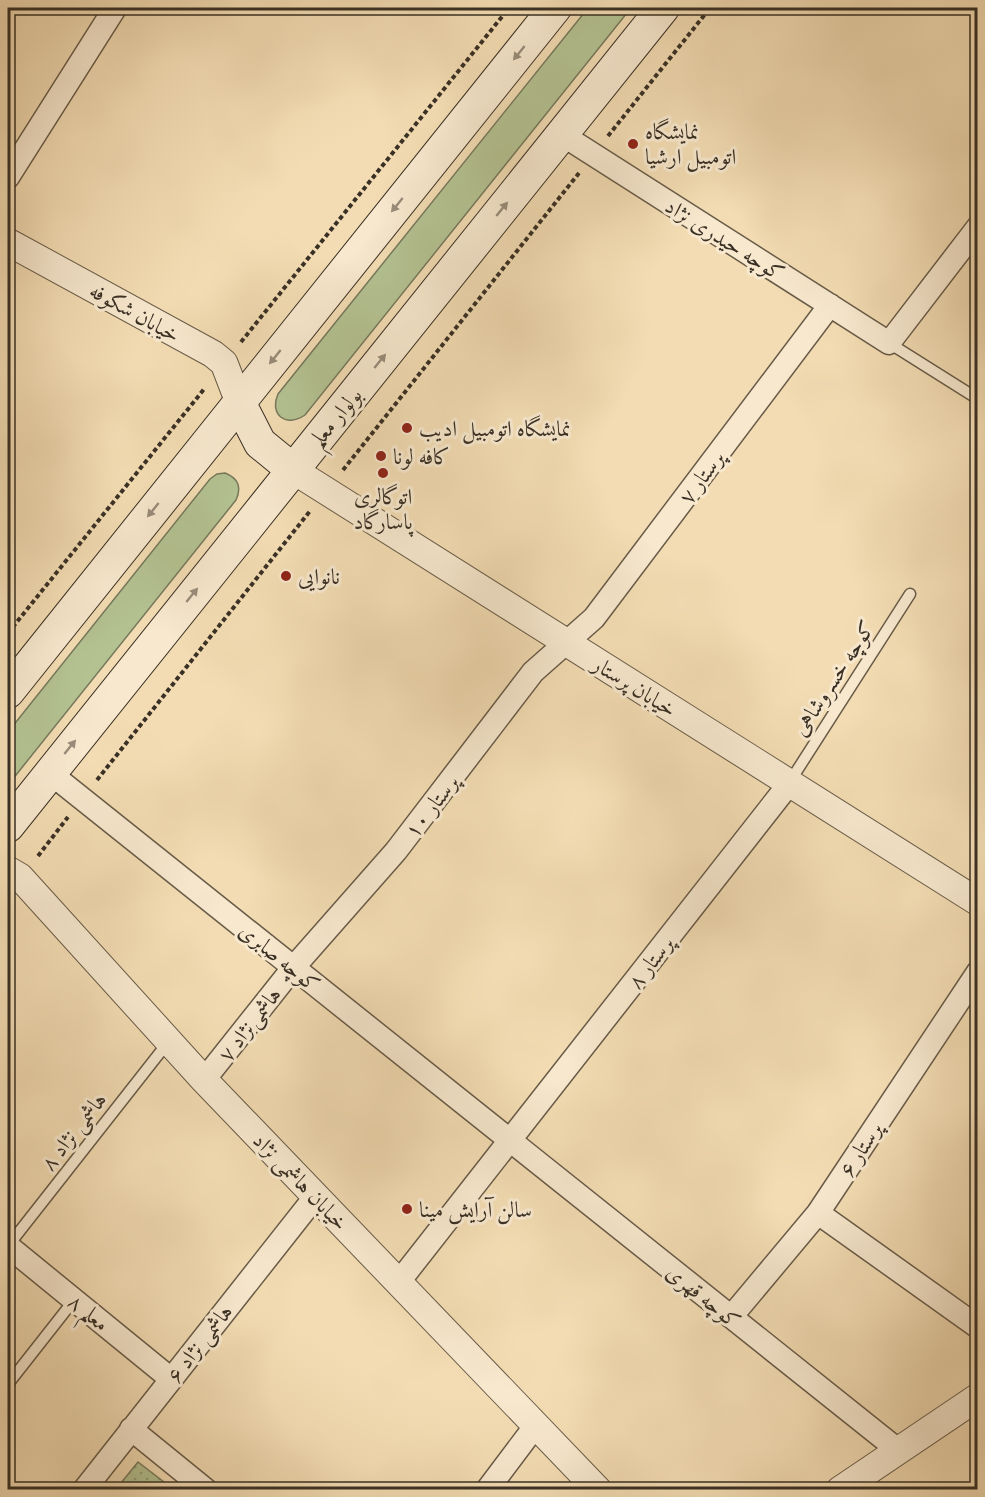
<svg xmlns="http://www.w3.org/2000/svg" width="985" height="1497" font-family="'IM FELL Great Primer',Amiri,serif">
<defs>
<pattern id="park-dots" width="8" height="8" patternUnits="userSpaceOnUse" patternTransform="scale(1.5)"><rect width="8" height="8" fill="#b4c292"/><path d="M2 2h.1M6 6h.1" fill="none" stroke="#939e77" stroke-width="1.8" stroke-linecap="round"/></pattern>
</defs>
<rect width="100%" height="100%" fill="#f3dcb3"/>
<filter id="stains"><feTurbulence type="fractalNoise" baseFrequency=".00333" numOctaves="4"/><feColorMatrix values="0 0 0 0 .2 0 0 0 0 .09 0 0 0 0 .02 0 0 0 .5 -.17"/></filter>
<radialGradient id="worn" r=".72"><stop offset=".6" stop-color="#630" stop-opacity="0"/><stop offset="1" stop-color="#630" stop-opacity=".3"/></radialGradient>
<path fill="#b4c292" stroke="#76795c" stroke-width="1.5" d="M588 8H631L305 415C286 428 269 415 278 394Z
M225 473C238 478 242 487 236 500L8 785V732L210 479 217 474Z"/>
<path fill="url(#park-dots)" stroke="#76795c" stroke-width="1.5" d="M138 1462 173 1489H116Z"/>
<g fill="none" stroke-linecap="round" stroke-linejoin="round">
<g stroke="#685b48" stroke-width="13">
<path id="service" d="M889 343 978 399
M789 783 910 594
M8 1246 169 1041
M8 1384 74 1300"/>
</g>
<g stroke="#685b48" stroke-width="25">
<path id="minor" d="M561 134 889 343 978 227
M8 177 115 8
M50 773 898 1450
M204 1080 293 968 396 851 533 672 594 618 830 305
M818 1213 978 1327
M8 1246 171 1379
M398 1283 789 784
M731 1317 818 1213 978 972
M131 1429 206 1490
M84 1490 315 1197
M487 1490 536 1425"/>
</g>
<g stroke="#685b48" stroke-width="29">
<path id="tertiary" d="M8 242 213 354 224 363 239 402
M293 470 978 902
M8 870 20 877 204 1080 598 1490
M840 1490 978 1397"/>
</g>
<g stroke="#393025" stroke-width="34">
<path id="secondary" d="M239 402 260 443 293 470
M8 692 555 8
M8 826 663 8"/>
</g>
<path stroke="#393025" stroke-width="4" stroke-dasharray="4.5 3" stroke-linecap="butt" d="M608 136 710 8
M241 342 509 8
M343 470 579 173
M8 633 205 388
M97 780 310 511
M38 856 68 817"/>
<use href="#service" stroke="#f7e8ce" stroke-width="10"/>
<use href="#minor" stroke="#f7e8ce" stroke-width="22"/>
<use href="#tertiary" stroke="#f7e8ce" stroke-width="27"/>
<use href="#secondary" stroke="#f7e8ce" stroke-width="32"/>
</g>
<defs><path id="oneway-solid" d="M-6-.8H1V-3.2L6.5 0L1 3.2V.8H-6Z" transform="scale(1.5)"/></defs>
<g fill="#988c7a">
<use href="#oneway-solid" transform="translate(519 53) rotate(129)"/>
<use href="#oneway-solid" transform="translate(397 205) rotate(129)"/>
<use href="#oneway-solid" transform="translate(502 209) rotate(-51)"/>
<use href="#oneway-solid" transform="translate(275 357) rotate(129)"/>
<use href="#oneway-solid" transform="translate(380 361) rotate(-51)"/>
<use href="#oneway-solid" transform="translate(153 510) rotate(129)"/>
<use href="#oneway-solid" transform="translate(192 595) rotate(-51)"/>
<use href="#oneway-solid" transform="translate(70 747) rotate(-51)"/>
</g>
<g fill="#8f2418" stroke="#f7e8ce" stroke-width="2">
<circle cx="633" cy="144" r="6"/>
<circle cx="407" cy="428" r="6"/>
<circle cx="381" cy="456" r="6"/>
<circle cx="383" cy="473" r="6"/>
<circle cx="286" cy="576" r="6"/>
<circle cx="407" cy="1209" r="6"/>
</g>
<g text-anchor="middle" stroke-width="6" stroke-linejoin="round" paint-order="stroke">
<g font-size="22" fill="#393025" stroke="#f7e8ce" text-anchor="start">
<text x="645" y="139">نمایشگاه<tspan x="645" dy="25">اتومبیل ارشیا</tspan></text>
<text x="419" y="436">نمایشگاه اتومبیل ادیب</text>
<text x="393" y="464">کافه لونا</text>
<text x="383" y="504" text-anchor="middle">اتوگالری<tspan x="383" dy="25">پاسارگاد</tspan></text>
<text x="298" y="584">نانوایی</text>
<text x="419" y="1217">سالن آرایش مینا</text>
</g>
<g font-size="22" fill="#393025" stroke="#f7e8ce">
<text transform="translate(725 239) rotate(32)" y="8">کوچه حیدری نژاد</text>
<text transform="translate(135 312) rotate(29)" y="8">خیابان شکوفه</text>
<text transform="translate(335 417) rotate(-51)" y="8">بولوار معلم</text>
<text transform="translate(701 477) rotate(-53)" y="8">پرستار ۷</text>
<text transform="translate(833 678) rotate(-57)" y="8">کوچه خسروشاهی</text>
<text transform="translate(635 686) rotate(32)" y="8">خیابان پرستار</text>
<text transform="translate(431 806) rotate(-52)" y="8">پرستار ۱۰</text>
<text transform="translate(280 957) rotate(39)" y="8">کوچه صابری</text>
<text transform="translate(650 962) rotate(-52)" y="8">پرستار ۸</text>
<text transform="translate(249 1024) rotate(-52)" y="8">هاشمی‌نژاد ۷</text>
<text transform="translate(73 1131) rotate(-52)" y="8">هاشمی نژاد ۸</text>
<text transform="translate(860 1149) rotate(-57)" y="8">پرستار ۶</text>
<text transform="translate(301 1181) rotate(46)" y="8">خیابان هاشمی نژاد</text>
<text transform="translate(704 1296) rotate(39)" y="8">کوچه قهری</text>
<text transform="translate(89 1312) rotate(39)" y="8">معلم ۸</text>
<text transform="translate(199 1343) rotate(-52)" y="8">هاشمی نژاد ۶</text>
</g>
</g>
<rect width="985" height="1497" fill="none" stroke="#f3dcb3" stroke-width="30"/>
<rect x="9" y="9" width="967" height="1479" fill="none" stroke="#393025" stroke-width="3"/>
<rect x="15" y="15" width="955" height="1467" fill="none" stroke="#393025" stroke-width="1.5"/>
<rect width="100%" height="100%" filter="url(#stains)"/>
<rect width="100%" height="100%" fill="url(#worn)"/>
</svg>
